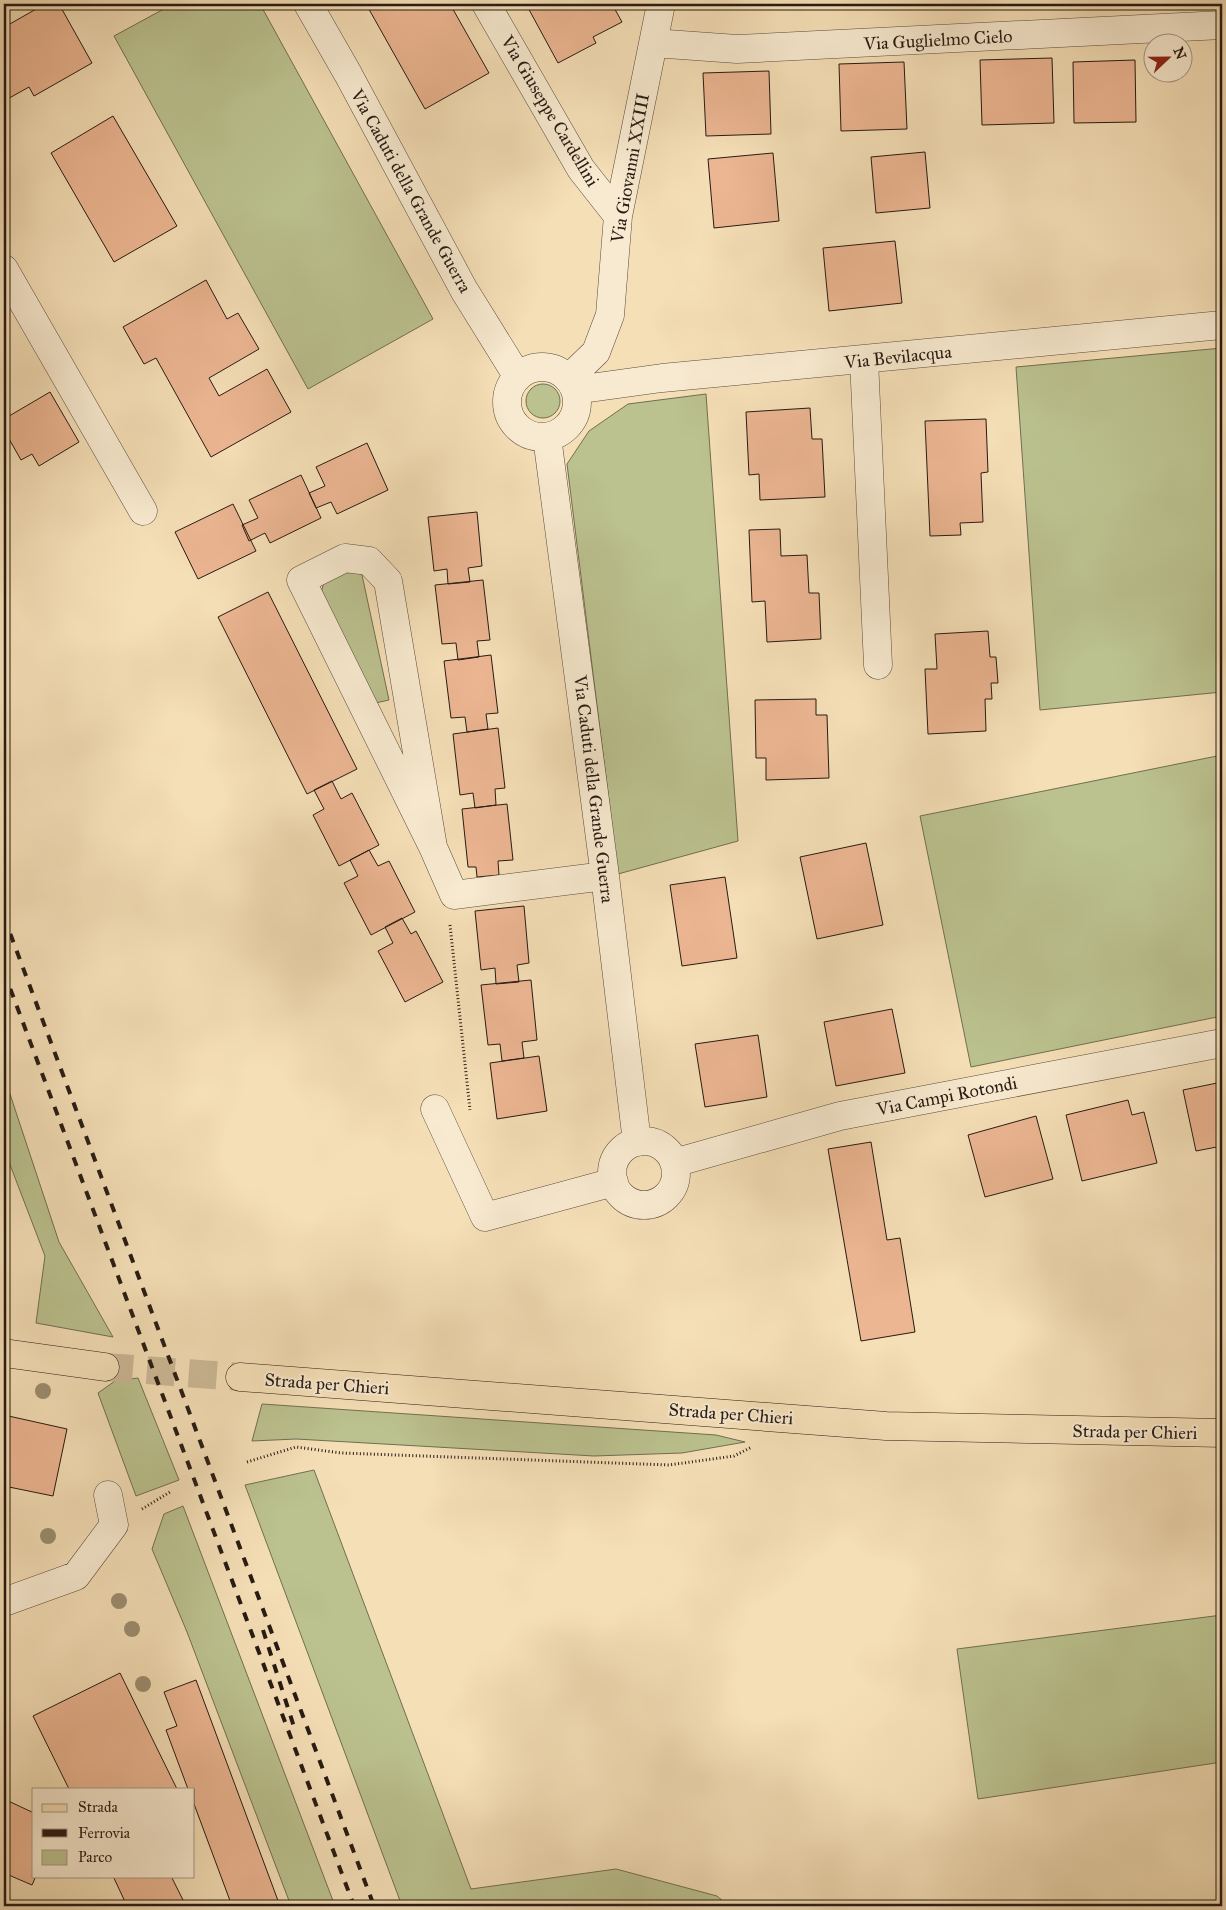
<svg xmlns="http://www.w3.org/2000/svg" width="1226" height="1910" font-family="'IM FELL Great Primer',serif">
<rect width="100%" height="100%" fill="#f5dfb7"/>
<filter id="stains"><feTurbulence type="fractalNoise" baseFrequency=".004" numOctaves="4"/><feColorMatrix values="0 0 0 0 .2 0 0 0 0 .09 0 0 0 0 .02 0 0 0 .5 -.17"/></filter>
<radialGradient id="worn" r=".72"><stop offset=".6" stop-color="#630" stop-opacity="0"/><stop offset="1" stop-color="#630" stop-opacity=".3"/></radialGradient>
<path fill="#bbc28f" stroke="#716e51" d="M173 4H260L433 319 308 389 114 36Z
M1222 348V692L1040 710 1016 367Z
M526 401a17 17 0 1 1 34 0a17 17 0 1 1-34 0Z
M706 394 738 841 618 874 567 464 589 431 628 404Z
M352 569 362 575 389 700 371 704 321 593 324 582Z
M1222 755V1016L971 1067 920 816Z
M4 1081 6 1082 59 1242 113 1337 36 1323 45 1256 4 1149Z
M138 1378 179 1480 136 1496 98 1393 115 1381Z
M262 1404 716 1435 745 1442 682 1453 594 1456 296 1439 252 1441Z
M314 1470 471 1889 616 1869 717 1896 729 1906H402L245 1485Z
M183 1506 335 1906H291L187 1632 152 1549 164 1514Z
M1222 1615V1762L978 1799 957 1649Z"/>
<path fill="#ecb692" stroke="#271a13" d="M45 4H59L92 63 34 96 29 87 4 101V18L8 25Z
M366 4H450L489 73 425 109Z
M526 4H612L622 22 593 37 596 43 558 63Z
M1220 50H1222V102Z
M1052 58 1054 123 982 125 980 60Z
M1135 60 1136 122 1074 123 1073 62Z
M904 62 907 129 841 131 839 64Z
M769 71 771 134 706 136 703 73Z
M113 116 177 226 114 262 51 153Z
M925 152 930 208 876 213 871 157Z
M773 153 779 221 714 228 708 159Z
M895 241 902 303 829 311 823 248Z
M206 280 227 319 238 313 259 349 209 378 219 396 267 369 291 412 211 457 156 358 144 364 123 327Z
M50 392 79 442 39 466 32 454 21 460 4 430V419Z
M810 408 812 439H822L825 497 760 500 759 474 749 475 746 412Z
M986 419 988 472 981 473 983 522 960 523 961 535 930 536 925 421Z
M367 443 388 490 337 514 331 502 316 508 309 493 325 486 316 467Z
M301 475 321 518 270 543 265 533 249 541 242 525 258 518 249 500Z
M233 504 256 551 198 579 175 532Z
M477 512 482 566 468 568 470 582 448 584 447 569 434 571 428 517Z
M780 529 781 556 807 555 809 593H819L821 639 767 642 765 601 752 602 749 530Z
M483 580 490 640 477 641 479 657 458 660 456 643 442 644 435 585Z
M268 592 357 769 307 794 218 617Z
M988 631 990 657H996L998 683H991L992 699H985L986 731 928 734 925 669H937L935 634Z
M491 655 498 713 486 714 488 729 467 732 465 717 451 718 444 661Z
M816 699V715H827L829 778 766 780V758H756L755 700Z
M498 728 505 788 495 789 496 805 475 808 473 793 460 795 453 734Z
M332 781 341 799 352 793 379 845 339 866 313 815 324 809 314 790Z
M507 804 513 860 498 861 499 875 477 877 476 867H468L462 809Z
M866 843 883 925 817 939 800 857Z
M369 850 378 866 389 861 415 912 371 935 344 883 358 876 350 860Z
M725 877 737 958 682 966 670 885Z
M524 906 529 963 517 965 519 982 496 984 495 968 481 970 475 911Z
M402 918 411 934 416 931 443 982 405 1002 378 951 393 943 385 927Z
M531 980 537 1040 522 1042 524 1058 502 1061 500 1044 488 1045 481 985Z
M892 1009 905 1073 836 1086 824 1022Z
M758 1035 767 1097 705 1107 695 1044Z
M539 1056 547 1111 497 1119 490 1063Z
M1222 1082V1146L1196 1151 1183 1090Z
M1128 1100 1132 1115 1144 1112 1157 1163 1082 1181 1066 1115Z
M1036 1116 1053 1179 985 1197 968 1135Z
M871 1142 887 1240 900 1238 915 1332 861 1341 828 1149Z
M4 1415 67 1429 53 1496 4 1486Z
M120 1673 177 1789H69L33 1716Z
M196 1680 280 1906H232L194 1804V1789H188L166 1730 177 1726 164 1692Z
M4 1799 34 1813V1876H36L32 1885 4 1873Z
M113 1876H171L186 1906H127Z"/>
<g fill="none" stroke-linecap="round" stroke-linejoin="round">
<path stroke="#ccb896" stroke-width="28" stroke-dasharray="28 14" stroke-linecap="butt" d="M105 1367 240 1377"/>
<g stroke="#5a4b3c" stroke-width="29">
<path id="minor" d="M308 4 348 74 464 290 518 377
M486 4 581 169 618 216
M653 43 737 49 1222 25
M4 269 143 511
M864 360 878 665
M507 402a35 35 0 1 1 70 0a35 35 0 1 1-70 0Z
M568 379 596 352 610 315 618 216 661 4
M575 390 662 378 1222 325
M547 437 605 876 637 1142
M433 847 301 580 345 558 369 561 388 581 433 847 454 895 605 876
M435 1109 485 1217 614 1182
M612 1173a32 32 0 1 1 64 0a32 32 0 1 1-64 0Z
M674 1163 840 1116 1222 1043
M4 1602 76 1576 114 1525 108 1495"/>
</g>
<g stroke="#271a13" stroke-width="29">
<path id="major" d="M4 1353 105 1367
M240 1377 886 1426 1222 1433"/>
</g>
<path stroke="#271a13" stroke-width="3" stroke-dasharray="1 2.5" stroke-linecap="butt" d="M450 925 470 1110
M247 1462 296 1447 341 1453 669 1465 734 1456 752 1447
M142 1509 170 1492"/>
<use href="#minor" stroke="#f8ead0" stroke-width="28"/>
<use href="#major" stroke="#f5dfb7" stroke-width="28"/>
<path stroke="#271a13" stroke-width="4" stroke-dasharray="9 9" stroke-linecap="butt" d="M4 917 374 1906
M4 972 354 1906
M263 1630 295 1730"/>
</g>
<g fill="#9c8e71">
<circle cx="43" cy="1391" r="8"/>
<circle cx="48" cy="1536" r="8"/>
<circle cx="119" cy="1601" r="8"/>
<circle cx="132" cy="1629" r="8"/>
<circle cx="143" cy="1684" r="8"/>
</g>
<g text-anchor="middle" stroke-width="4" stroke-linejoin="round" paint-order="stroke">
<g font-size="18" fill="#271a13" stroke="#f8ead0">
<text transform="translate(938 40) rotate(-3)" y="6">Via Guglielmo Cielo</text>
<text transform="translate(550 111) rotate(59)" y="6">Via Giuseppe Cardellini</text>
<text transform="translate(630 168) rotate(-80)" y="6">Via Giovanni XXIII</text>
<text transform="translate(411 191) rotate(61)" y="6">Via Caduti della Grande Guerra</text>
<text transform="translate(898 357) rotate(-6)" y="6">Via Bevilacqua</text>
<text transform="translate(594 789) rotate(83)" y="6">Via Caduti della Grande Guerra</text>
<text transform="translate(947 1096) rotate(-11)" y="6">Via Campi Rotondi</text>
<text transform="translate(327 1384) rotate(4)" y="6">Strada per Chieri</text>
<text transform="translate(731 1414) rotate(4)" y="6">Strada per Chieri</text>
<text transform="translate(1135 1432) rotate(1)" y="6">Strada per Chieri</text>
</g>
</g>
<rect width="1226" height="1910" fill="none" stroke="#f5dfb7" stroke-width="20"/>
<rect x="5" y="5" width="1216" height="1900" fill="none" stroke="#271a13" stroke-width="2.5"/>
<rect x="10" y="10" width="1206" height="1890" fill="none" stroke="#271a13"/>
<rect x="32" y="1788" width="162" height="90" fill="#f8ead0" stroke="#a49784"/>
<rect x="42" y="1804" width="25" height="8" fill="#f5dfb7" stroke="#a49784"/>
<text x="78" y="1812" font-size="15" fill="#271a13">Strada</text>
<rect x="42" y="1829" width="25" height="8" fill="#271a13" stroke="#a49784"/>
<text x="78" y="1838" font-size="15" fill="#271a13">Ferrovia</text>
<rect x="42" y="1850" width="25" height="15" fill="#bbc28f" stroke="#a49784"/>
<text x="78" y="1862" font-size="15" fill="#271a13">Parco</text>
<g transform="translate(1168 58) rotate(68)"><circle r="24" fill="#f8ead0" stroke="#a49784"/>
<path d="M0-4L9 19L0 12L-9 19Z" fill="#8f2418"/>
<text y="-8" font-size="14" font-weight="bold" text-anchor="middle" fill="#271a13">N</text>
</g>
<rect width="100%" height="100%" filter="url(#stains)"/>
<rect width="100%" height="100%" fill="url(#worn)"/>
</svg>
